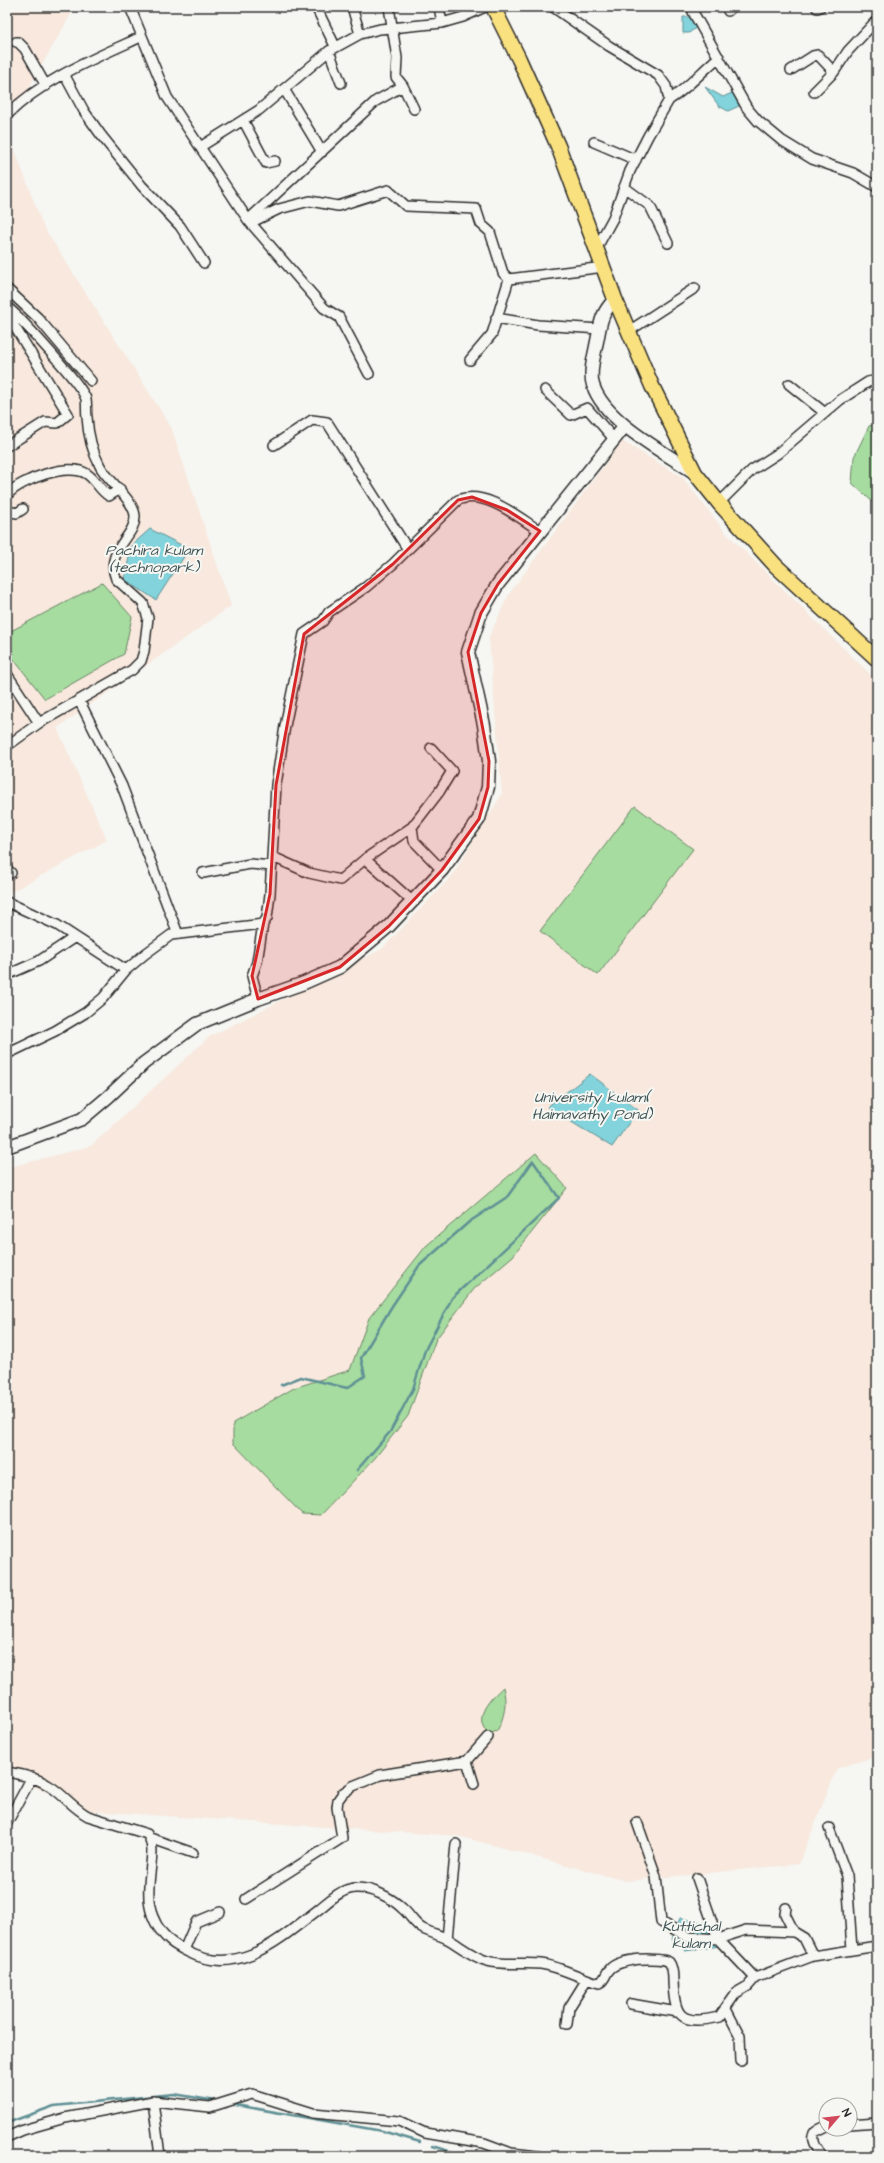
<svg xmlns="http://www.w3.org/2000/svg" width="884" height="2163" font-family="'Architects Daughter',sans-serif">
<rect width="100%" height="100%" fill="#f6f6f2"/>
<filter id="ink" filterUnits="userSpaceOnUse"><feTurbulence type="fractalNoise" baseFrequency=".025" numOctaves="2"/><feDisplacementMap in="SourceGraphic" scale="8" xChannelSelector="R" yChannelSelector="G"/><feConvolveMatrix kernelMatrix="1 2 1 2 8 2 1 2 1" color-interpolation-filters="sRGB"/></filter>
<g filter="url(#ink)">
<path fill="#f8e8dd" d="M7 7H75L7 126Z
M7 129 43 226 171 427 231 606 57 728 107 840 7 894Z
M622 441 682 477 726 533 877 681V1756L837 1768 799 1864 626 1881 458 1836 93 1811 7 1776V1168L91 1146 209 1037 382 949 452 876 502 794 489 637 509 594Z"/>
<path fill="#a6dc9f" stroke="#688465" d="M877 424V506L852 483 854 457 869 426Z
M102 583 132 617 124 654 45 699 7 651V633Z
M635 806 693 849 598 975 540 931Z
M536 1153 567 1188 513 1256 474 1289 436 1339 408 1416 375 1458 321 1515 302 1514 233 1443V1423L294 1388 350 1370 369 1318 426 1246Z
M503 1687C507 1703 505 1716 497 1731L489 1734C471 1718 490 1699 503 1687Z"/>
<path fill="#82d3db" stroke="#5f9095" d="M683 17H693L697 27 689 33H683Z
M705 87 723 97 734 92 739 106 728 111 719 106Z
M150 529 189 549 156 600 124 579 132 545Z
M590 1074 638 1110 612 1147 547 1107Z
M680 1918 719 1926 720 1946 685 1951 672 1939Z"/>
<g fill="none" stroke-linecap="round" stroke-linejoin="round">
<path stroke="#5f9095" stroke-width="2.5" d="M281 1385 301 1377 347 1388 365 1376 361 1358 392 1306 419 1266 469 1222 507 1197 533 1161 559 1198 452 1298 425 1350 413 1389 390 1432 357 1470
M230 2104 382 2131 420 2142
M7 2123 54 2106 174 2094 216 2101
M433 2146 466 2156"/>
<g stroke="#2b2b2b" stroke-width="12">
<path id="minor" d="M130 7 167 97 200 147 259 110 329 51 360 34 380 29 442 23 463 17 485 7
M316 7 335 46
M352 7 360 34
M389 7 397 58 396 77 403 86 414 109
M439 7 442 23
M553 7 609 46 658 75 666 86 669 100 648 136 630 171 613 218 596 249
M817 8 820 7
M728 11 732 7
M693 12 747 108 758 121 781 140 812 159 853 173 877 187
M16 42H18L25 49 46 86
M329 51 341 83
M791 70 813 56 818 55 834 72
M64 74 84 111 101 135 142 186 180 226 204 263
M284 89 322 152
M814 92 834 72 848 51 875 22
M669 100C688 88 702 71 719 57
M7 115C43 79 95 58 141 37
M243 120 266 163 275 161
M594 142 636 160
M200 147 248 220 324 308 339 317 369 374
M624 187 650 206 668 243
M248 220 254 221 279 209 310 201 338 206 388 190 406 206 476 209 481 224 490 232 503 273 509 279 604 267
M248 220 376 101 403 86
M7 289 38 318 91 381
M7 307C20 317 83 386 86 399 87 404 86 411 87 417 88 434 92 451 100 466 107 480 134 500 135 516 136 537 104 550 116 579L143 603 148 618 144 651 141 661 132 670 39 723 7 746
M7 314 68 414 57 423 45 422 7 446
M496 318 538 325 600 329
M629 331 695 288
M470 360 492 334 509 279
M789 384 825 413
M545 390 571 415 587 408 614 439
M274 445 312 420 327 422 407 548
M7 495C21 479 69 462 87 474 96 480 100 491 109 496L120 489
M719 503 752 470 777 454 840 400 868 382 877 380
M7 511 17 513 23 509
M7 674 39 723
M79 700 122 786 178 934
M431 748 452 771 439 792 412 827 414 841 442 870
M273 857 309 873 340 880 365 859 412 827
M365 859 412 901
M7 869 11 873
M203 873 250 864 272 866
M7 902 57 925 126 970
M7 975 39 961 75 937
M258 999 252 976 257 962 263 924 267 918 270 894 276 785 285 726 304 634 323 621 329 612 366 587 393 564 458 500C485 489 518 517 540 531
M7 1054 55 1031 85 1013 103 998 126 970 145 954 171 935 263 924
M467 1761 474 1784
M7 1772C24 1775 39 1778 54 1789 65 1797 75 1809 88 1816L147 1834C164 1856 128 1903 170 1941 175 1945 182 1949 188 1952 238 1978 280 1939 319 1909 329 1901 341 1889 355 1888 371 1887 392 1898 403 1909 410 1915 415 1925 423 1929 431 1933 439 1935 448 1939 460 1946 473 1957 487 1961 505 1966 523 1962 541 1964 562 1967 579 1978 599 1983 606 1980 605 1973 610 1969 614 1964 626 1961 633 1960 638 1959 665 1958 669 1962 673 1967 673 1975 673 1980 674 2016 680 2026 719 2017L736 1993 748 1986 755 1978 813 1956 852 1950
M637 1822 656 1876 661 1922 688 1937 718 1939 746 1930 794 1932 804 1938 813 1956
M7 1823 32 1777
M829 1828 847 1876 852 1950 877 1946
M150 1838 193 1853
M697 1878 718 1939 755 1978
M246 1899 342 1838 337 1807 338 1800 343 1793 353 1786 380 1775 467 1761 488 1737
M786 1908 785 1914 794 1932
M447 1939 456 1844
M184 1950 196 1922 220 1912
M631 2004 677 2012
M726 2009 740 2036 741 2061
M567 2024 569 2008 587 1979
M153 2101 160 2156
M850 2124 877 2122
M7 2137 23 2130 65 2118 153 2101 210 2107 252 2094 313 2113 399 2121 425 2133 484 2143 511 2153 538 2156
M821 2156C816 2148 810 2142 814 2132L826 2126"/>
</g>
<g stroke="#2b2b2b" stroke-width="15">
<path id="secondary" d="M615 299C599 316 601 324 596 346 594 357 589 373 593 385 604 421 664 452 695 473
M7 1147 82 1119 108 1097 144 1063 197 1024 258 999 304 983 340 967 389 926 442 870 479 819 488 787 489 761 484 725 468 652 481 613 498 584 625 426"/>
</g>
<g stroke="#2b2b2b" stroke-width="17">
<path id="primary" d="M493 7 519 59 558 146 615 299 652 386 695 473 719 503 776 566 877 659"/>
</g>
<use href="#minor" stroke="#f6f6f2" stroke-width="9"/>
<use href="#secondary" stroke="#f6f6f2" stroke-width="12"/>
<use href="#primary" stroke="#fae180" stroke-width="14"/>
</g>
</g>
<path fill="#d62828" fill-opacity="0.2" stroke="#d62828" stroke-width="3" stroke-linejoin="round" d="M472 497 507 510 540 531 498 584 481 613 468 652 489 761 488 787 479 819 442 870 389 926 340 967 258 999 252 976 270 894 276 785 304 634 393 564 458 500Z"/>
<g text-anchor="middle" stroke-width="4" stroke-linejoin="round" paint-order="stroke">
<g font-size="15" font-style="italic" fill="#415557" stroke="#f6f6f2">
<text x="154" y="555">Pachira kulam<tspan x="154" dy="17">(technopark)</tspan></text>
<text x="592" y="1102">University kulam(<tspan x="592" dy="17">Haimavathy Pond)</tspan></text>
<text x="691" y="1931">Kuttichal<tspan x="691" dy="17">kulam</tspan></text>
</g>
</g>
<rect width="884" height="2163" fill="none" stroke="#f6f6f2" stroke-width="24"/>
<rect x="12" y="12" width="860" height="2139" fill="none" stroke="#2b2b2b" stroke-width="1.5" filter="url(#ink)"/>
<g transform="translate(838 2117) rotate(62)"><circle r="19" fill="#f6f6f2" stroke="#a5a5a2"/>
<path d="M0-3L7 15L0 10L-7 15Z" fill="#d1495b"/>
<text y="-6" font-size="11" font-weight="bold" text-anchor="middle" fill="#2b2b2b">N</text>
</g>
</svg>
